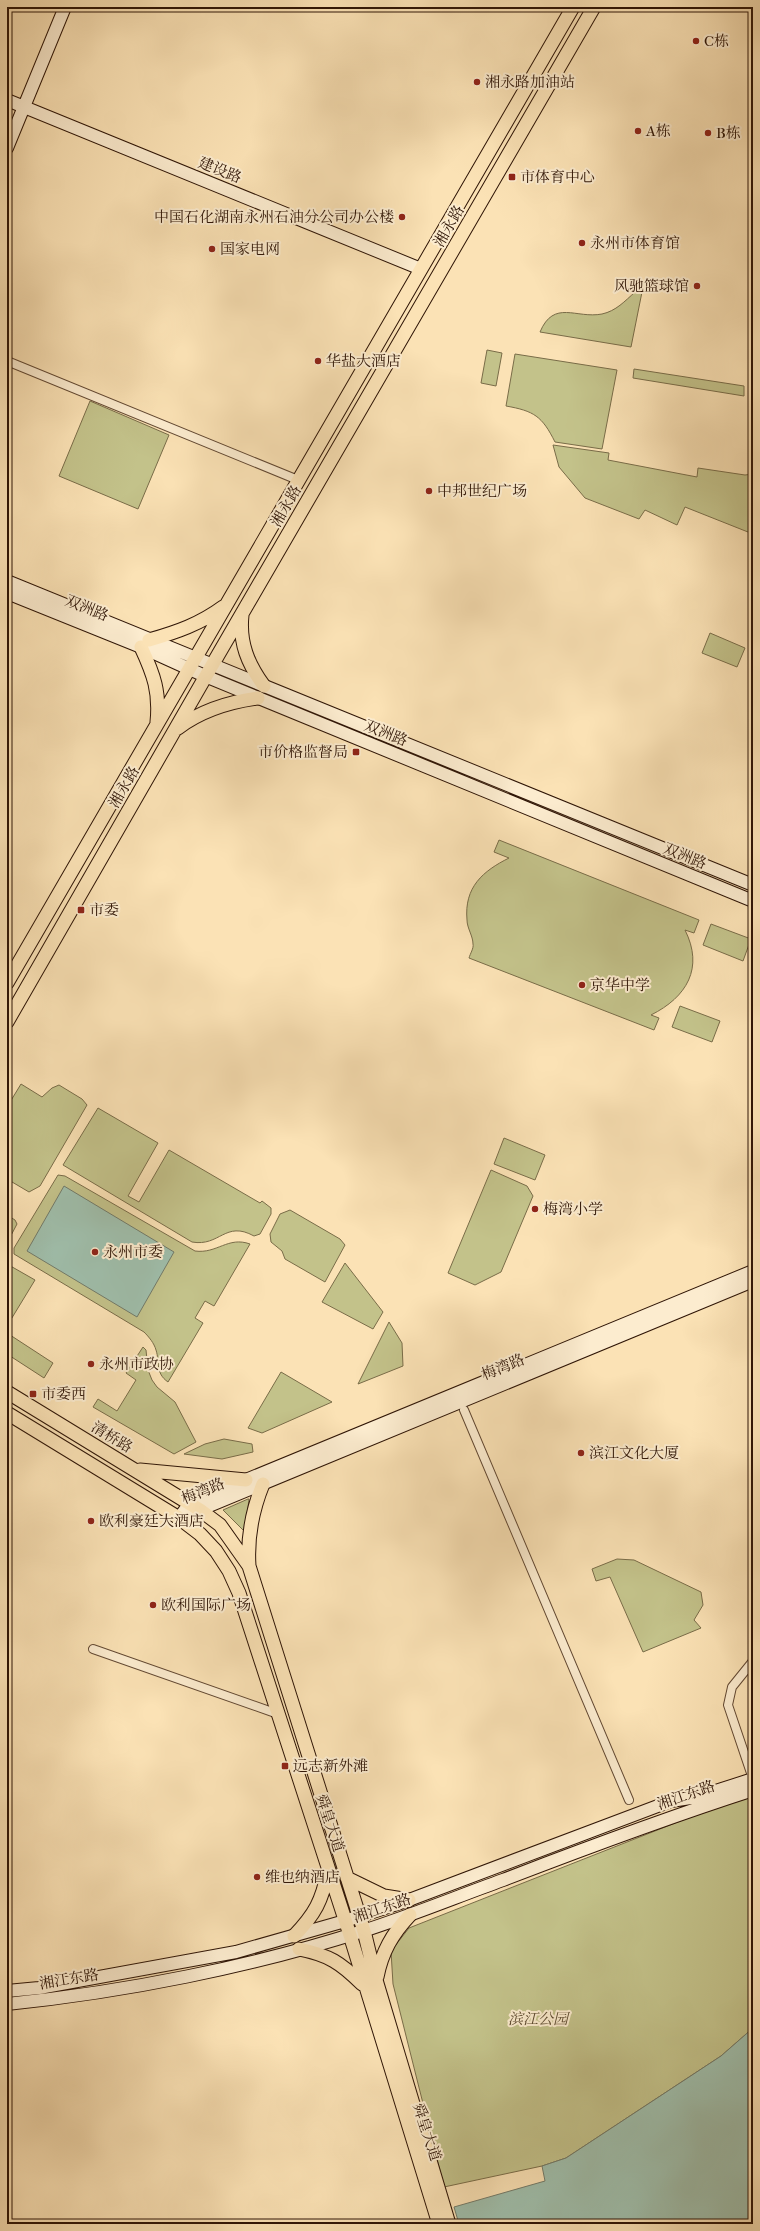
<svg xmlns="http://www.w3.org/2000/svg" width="760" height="2231" font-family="'IM FELL French Canon','Noto Serif SC',serif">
<rect width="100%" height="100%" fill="#fbe2b5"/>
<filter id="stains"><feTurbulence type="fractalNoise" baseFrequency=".005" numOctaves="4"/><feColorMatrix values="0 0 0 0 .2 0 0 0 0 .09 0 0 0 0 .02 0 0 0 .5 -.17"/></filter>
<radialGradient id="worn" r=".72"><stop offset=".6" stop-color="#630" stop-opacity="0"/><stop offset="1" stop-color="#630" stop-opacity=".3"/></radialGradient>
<path fill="#c3c28a" stroke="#796c48" d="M635 292H642L631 347 540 332C554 299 576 319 602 314 616 311 625 301 635 292Z
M487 350 502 353 496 386 481 383Z
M515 354 617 370 602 449 555 442C542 416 534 411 506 406Z
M634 369 744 386V396L633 378Z
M90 401 169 435 138 509 59 476Z
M553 445 609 453 608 460 697 477 698 468 745 475 753 474V534L685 507 677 525 645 510 639 519 585 498 559 467Z
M710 633 745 648 737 667 702 653Z
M499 840 699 920 694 933 685 930C704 968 687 997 651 1015L659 1018 654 1030 469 958C470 954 474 948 473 944 473 936 467 928 467 920 464 887 483 871 509 858L494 852Z
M711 924 751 939 743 961 703 945Z
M680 1006 720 1021 712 1042 672 1027Z
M21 1084 42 1097 52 1088 59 1085 82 1099 87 1105 40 1186 29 1192 7 1179V1107Z
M98 1108 158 1143 128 1196 139 1202 169 1150 260 1203 262 1201 271 1208V1214L260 1234 254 1236C225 1220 220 1247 192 1242L63 1165Z
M504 1138 545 1155 535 1180 494 1164Z
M491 1170 527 1186 533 1196 501 1272 475 1285 448 1273Z
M58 1175 65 1176 195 1251C217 1254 228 1236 250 1244L214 1306 205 1301 195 1318 203 1323 168 1382C155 1373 160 1362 156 1350 154 1343 149 1337 144 1332L14 1254V1248Z
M290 1210 340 1239 345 1245 325 1282 285 1259 282 1251 271 1242 270 1234 280 1214Z
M7 1215 15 1220 17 1224 7 1243Z
M345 1263 383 1312 373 1329 322 1302Z
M7 1264 35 1280 7 1326Z
M389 1322 402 1343 403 1366 358 1384Z
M7 1333 53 1363 44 1378 7 1354Z
M143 1347 146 1350 148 1370 152 1380 157 1387 175 1402 196 1442 174 1454 93 1407 98 1399 117 1411 136 1380 126 1373Z
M281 1372 332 1402 262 1433 248 1428Z
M224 1439 252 1444 253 1452 222 1459 184 1454 205 1444Z
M248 1499H249L245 1532 223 1510Z
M617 1559 634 1560 701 1592 703 1605 694 1620 701 1628 643 1652 610 1577 596 1581 592 1569Z
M753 1795V2028L721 2056 566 2158 542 2166 444 2187 393 1984 391 1951 409 1928 698 1814Z"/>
<path fill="#9fbeab" stroke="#727a69" d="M64 1186 174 1252 137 1317 27 1251Z
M753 2028V2224H459L454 2207 545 2181 542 2166 566 2158 721 2056Z"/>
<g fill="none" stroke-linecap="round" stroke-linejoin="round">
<g stroke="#624832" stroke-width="10">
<path id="street" d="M7 361 298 480
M464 1410 629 1800
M93 1649 278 1714
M753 1779 728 1705 732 1687 753 1661"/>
</g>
<g stroke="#2f1506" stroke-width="14">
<path id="secondary" d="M7 100 421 269
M7 148 65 7
M7 581 753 885
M7 593 141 647 205 676 753 901
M192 1513 753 1281
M179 1518 190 1503 753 1271
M7 1991 39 1988 236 1952 345 1921 409 1900 671 1801 697 1797 753 1779
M7 2004C124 1992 251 1967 363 1931 410 1916 456 1897 503 1880 586 1848 669 1817 753 1790"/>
</g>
<g stroke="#2f1506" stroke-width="15">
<path id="primary" d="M242 615C239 643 248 664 264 686
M149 640C177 632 200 624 223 607
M141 647C154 675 160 692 157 722
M178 728C202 710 228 702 258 698
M7 983 573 7
M7 1022 218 655 594 7
M7 1392 200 1510 220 1525 249 1566 364 1931 376 1980 449 2224
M7 1413 179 1518 200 1534 216 1551 229 1571 239 1593 350 1935 439 2224
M140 1470 246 1480
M249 1566C247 1536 252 1511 263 1484
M347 1878 384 1896 409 1900
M294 1936C315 1914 322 1901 328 1871
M299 1949C329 1955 341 1963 362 1984
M377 1977C382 1952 392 1934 410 1915"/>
</g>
<use href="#street" stroke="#fceccf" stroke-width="8"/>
<use href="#secondary" stroke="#fceccf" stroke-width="12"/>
<use href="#primary" stroke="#fbe2b5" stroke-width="13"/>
</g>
<g fill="#8f2418" stroke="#fceccf" stroke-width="1.5">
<circle cx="696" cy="41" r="4"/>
<circle cx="477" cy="82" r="4"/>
<circle cx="638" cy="131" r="4"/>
<circle cx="708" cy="133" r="4"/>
<rect x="508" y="173" width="8" height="8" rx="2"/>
<circle cx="402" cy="217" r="4"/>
<circle cx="582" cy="243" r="4"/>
<circle cx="212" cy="249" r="4"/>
<circle cx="697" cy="286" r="4"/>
<circle cx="318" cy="361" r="4"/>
<circle cx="429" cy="491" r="4"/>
<rect x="352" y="748" width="8" height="8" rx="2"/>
<rect x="77" y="906" width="8" height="8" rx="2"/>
<circle cx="582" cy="985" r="4"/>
<circle cx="535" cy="1209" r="4"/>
<circle cx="95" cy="1252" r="4"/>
<circle cx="91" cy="1364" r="4"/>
<rect x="29" y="1390" width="8" height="8" rx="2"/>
<circle cx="581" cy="1453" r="4"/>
<circle cx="91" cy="1521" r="4"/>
<circle cx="153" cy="1605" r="4"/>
<rect x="281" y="1762" width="8" height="8" rx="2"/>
<circle cx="257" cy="1877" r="4"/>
</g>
<g text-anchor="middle" stroke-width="4" stroke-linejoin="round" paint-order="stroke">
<g font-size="15" fill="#2f1506" stroke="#fceccf" text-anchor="start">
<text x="704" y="46">C栋</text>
<text x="485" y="87">湘永路加油站</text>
<text x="646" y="136">A栋</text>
<text x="716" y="138">B栋</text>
<text x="520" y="182">市体育中心</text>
<text x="394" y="222" text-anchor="end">中国石化湖南永州石油分公司办公楼</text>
<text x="590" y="248">永州市体育馆</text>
<text x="220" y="254">国家电网</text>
<text x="689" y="291" text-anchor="end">风驰篮球馆</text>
<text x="326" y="366">华盐大酒店</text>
<text x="437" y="496">中邦世纪广场</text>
<text x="348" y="757" text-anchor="end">市价格监督局</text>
<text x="89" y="915">市委</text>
<text x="590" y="990">京华中学</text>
<text x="543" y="1214">梅湾小学</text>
<text x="103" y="1257">永州市委</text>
<text x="99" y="1369">永州市政协</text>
<text x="41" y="1399">市委西</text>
<text x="589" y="1458">滨江文化大厦</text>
<text x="99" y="1526">欧利豪廷大酒店</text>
<text x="161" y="1610">欧利国际广场</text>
<text x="293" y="1771">远志新外滩</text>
<text x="265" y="1882">维也纳酒店</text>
</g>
<g font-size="15" fill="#2f1506" stroke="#fceccf">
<text transform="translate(220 170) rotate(22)" y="5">建设路</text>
<text transform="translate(449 226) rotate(-60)" y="5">湘永路</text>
<text transform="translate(286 506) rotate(-60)" y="5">湘永路</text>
<text transform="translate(87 608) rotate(22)" y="5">双洲路</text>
<text transform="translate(386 733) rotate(22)" y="5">双洲路</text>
<text transform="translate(124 787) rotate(-60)" y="5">湘永路</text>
<text transform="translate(685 856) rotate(22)" y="5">双洲路</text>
<text transform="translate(503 1367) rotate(-22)" y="5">梅湾路</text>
<text transform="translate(112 1437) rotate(31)" y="5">清桥路</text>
<text transform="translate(203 1491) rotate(-22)" y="5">梅湾路</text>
<text transform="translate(686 1795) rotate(-19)" y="5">湘江东路</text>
<text transform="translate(330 1823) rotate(72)" y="5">舜皇大道</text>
<text transform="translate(382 1908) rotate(-19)" y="5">湘江东路</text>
<text transform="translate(69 1979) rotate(-9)" y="5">湘江东路</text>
<text transform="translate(427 2132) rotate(72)" y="5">舜皇大道</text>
</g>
<g font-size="15" font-style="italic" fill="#5b492e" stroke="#fceccf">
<text x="538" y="2024">滨江公园</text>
</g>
</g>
<rect width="760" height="2231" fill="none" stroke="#fbe2b5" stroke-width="24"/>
<rect x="8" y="8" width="744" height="2215" fill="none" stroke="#2f1506" stroke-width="2"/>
<rect x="12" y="12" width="736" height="2207" fill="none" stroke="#2f1506"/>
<rect width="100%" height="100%" filter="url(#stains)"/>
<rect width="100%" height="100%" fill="url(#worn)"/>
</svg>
